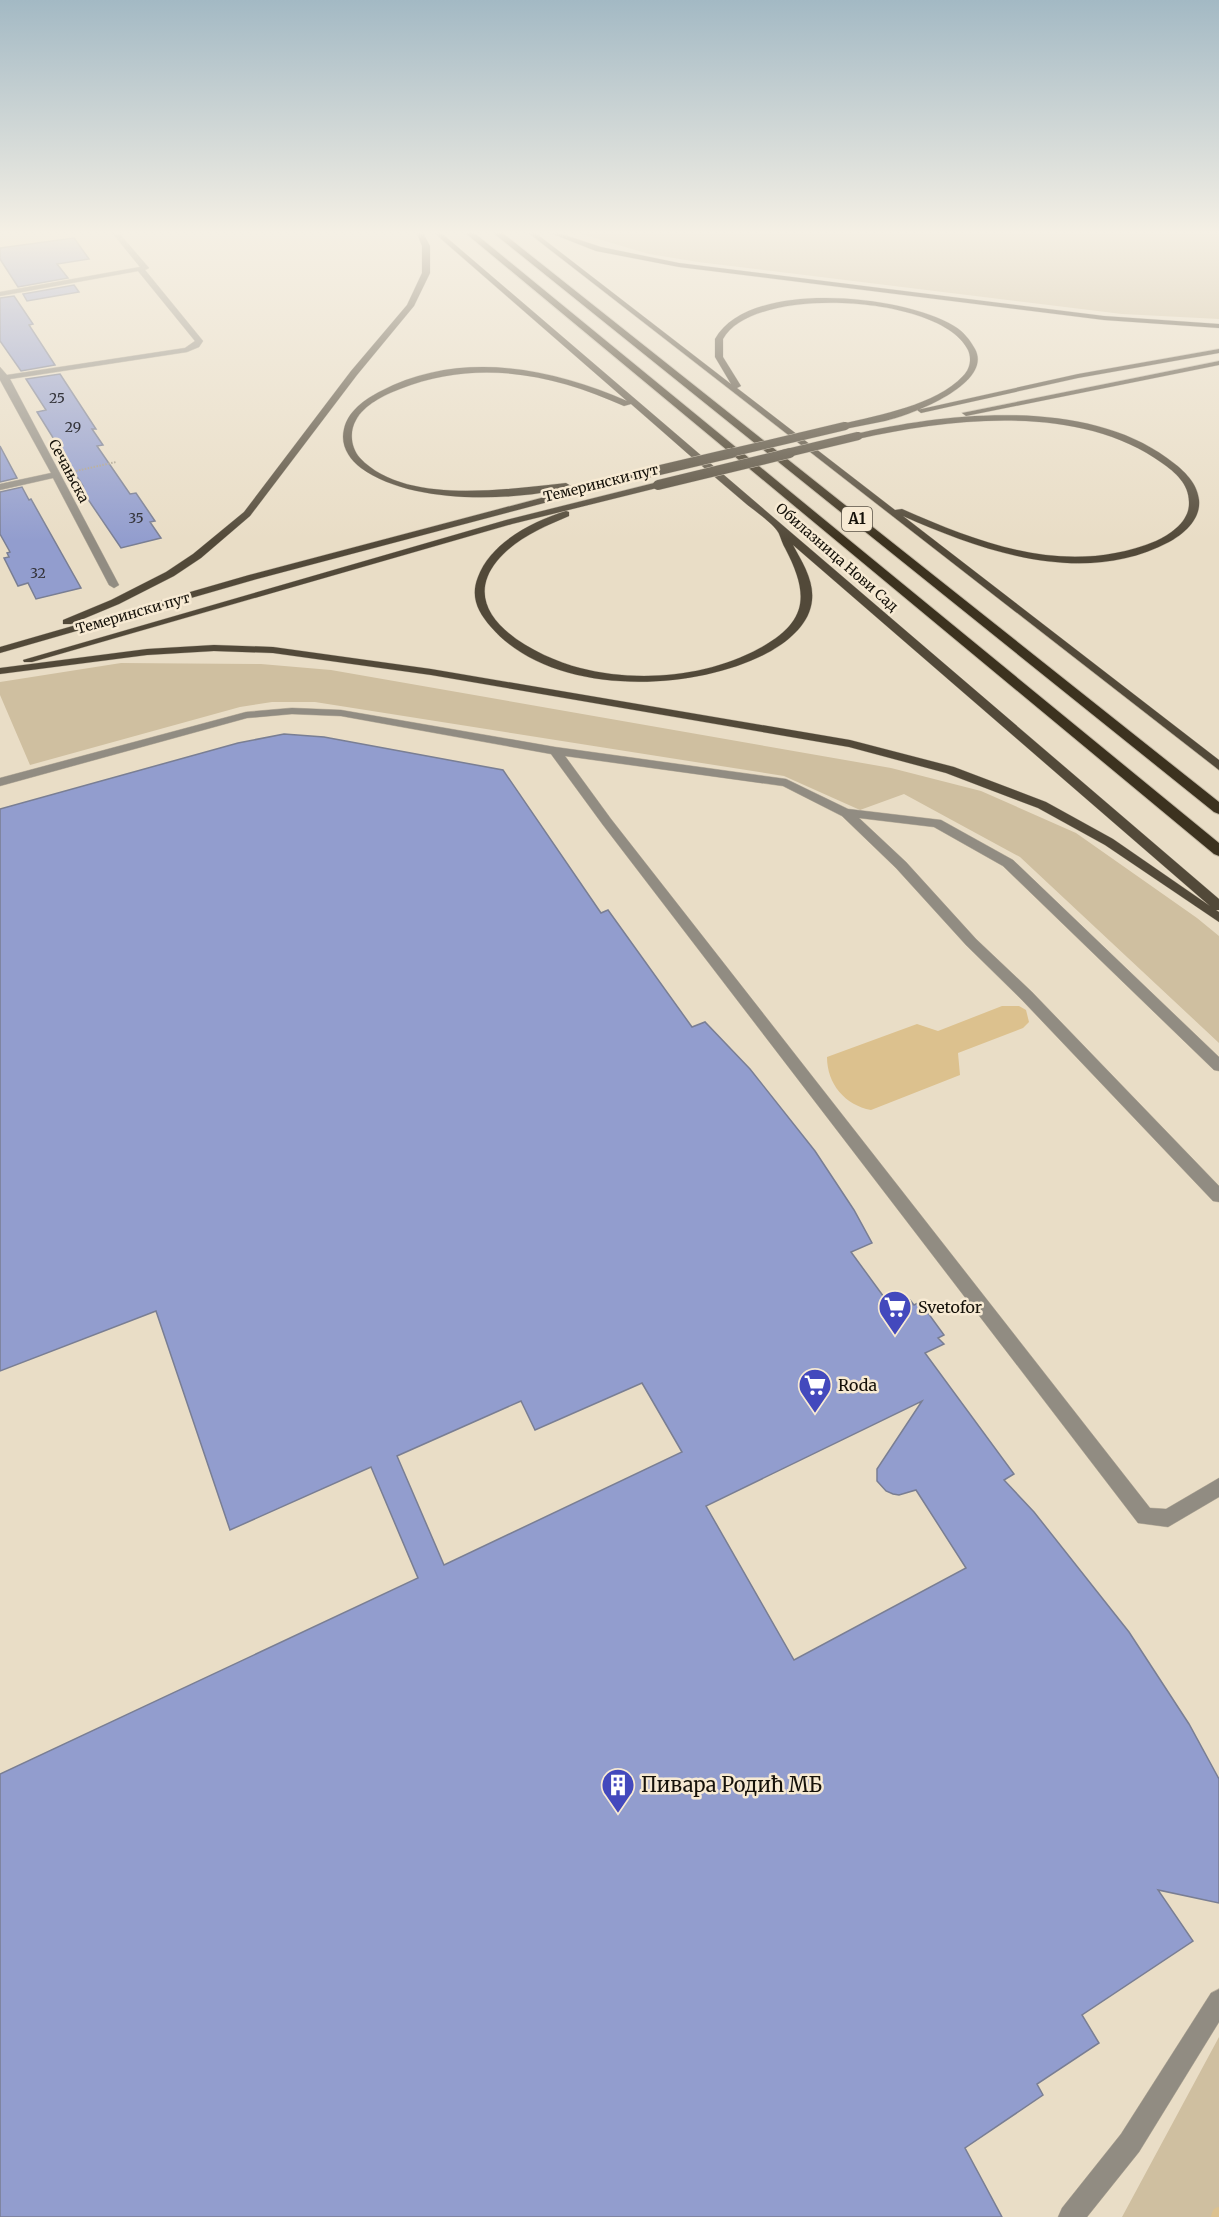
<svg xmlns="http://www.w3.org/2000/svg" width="1219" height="2217" font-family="Merriweather,serif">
<rect width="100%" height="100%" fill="#e9ddc6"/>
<path fill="#cfbfa0" d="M571 231H1219V319L1122 314 698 262 649 254Z
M121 663 261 664 331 670 891 768 981 791 1076 833 1197 918 1219 936V1043L1020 857 904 794 860 810 784 776 315 702H272L240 707 30 765 0 695V682Z
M1219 2037V2217H1122Z"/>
<path fill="#dcc18e" d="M1002 1006H1019L1026 1010 1029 1022 1023 1028 958 1053 960 1075 871 1110C845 1105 827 1084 827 1057L917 1024 938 1031Z"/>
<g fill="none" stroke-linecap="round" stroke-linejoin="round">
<path stroke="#dcc18e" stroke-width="14" d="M1218 2217 1219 2214"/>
</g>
<path fill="#929dce" stroke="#797e93" stroke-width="1.5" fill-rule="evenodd" d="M74 238 89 259 57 264 68 278 18 287 0 259V248Z
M74 285 79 292 27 301 23 294Z
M14 296 33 324 29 325 55 365 21 371 0 341V298Z
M60 374 96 429H92L103 445 97 446 130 494 136 493 155 521 150 522 161 538 121 548 81 489 80 486H83L37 412 46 410 26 379Z
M0 446 17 478 0 482Z
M22 487 29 500 31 499 81 588 36 599 28 583 18 586 4 558 9 557 7 553 10 552 0 534V492Z
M284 734 324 737 503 770 601 913 608 910 692 1027 705 1022 750 1069 815 1151 854 1210 872 1243 851 1252 892 1308 910 1300 914 1305 920 1302 944 1335 938 1338 944 1344 925 1353 1014 1474 1004 1480 1034 1512 1129 1632 1189 1724 1219 1779V1903L1158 1890 1193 1941 1082 2015 1099 2043 1037 2084 1043 2095 965 2148 1002 2217H0V1774L418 1578 371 1467 230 1530 156 1311 0 1371V809L238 743ZM642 1383 682 1452 444 1565 397 1456 521 1401 535 1430ZM922 1401 877 1469V1481L886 1491 893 1494 899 1495 916 1490 966 1568 794 1660 706 1506Z"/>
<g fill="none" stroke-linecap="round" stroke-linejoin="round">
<g stroke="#c3b8a4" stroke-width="1">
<path id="minor" d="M104 231 118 232 149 268 145 270 203 341 199 347 187 352 10 379 119 585 114 588 109 585 53 478 0 490V484L51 473 0 380V367L7 375 185 348 195 341 138 271 0 296V292L140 267 114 235Z
M292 708 341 710 555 747 786 779 848 809 941 820 1013 860 1219 1057V1071L1214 1070 1003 866 934 827 859 818 906 862 976 939 1032 992 1219 1186V1202L1213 1201 1022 1000 966 945 896 868 842 816 783 786 565 756 611 819 1150 1508 1166 1509 1219 1478V1497L1168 1527 1138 1523 603 825 551 754 341 716 292 714 247 718 0 786V778L246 712Z
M1219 1989V2022L1139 2152 1087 2217H1058L1062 2208 1121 2134 1211 1993Z"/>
</g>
<g stroke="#c3b8a4" stroke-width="1">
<path id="major" d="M416 231H422L430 246V273L414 306 357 375 250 516 201 558 174 576 119 604 71 624H63V620L111 600 166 572 193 554 244 512 351 371 407 305 422 273V246Z
M432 231H439L1219 899V910H1216L1219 912V922L1105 845 1038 808 946 773 849 747 431 675 273 653 214 651 147 655 0 674V668L147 649 214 645 273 647 431 669 850 740 954 767 1046 802 1113 839 1210 906 793 545C802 562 814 580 812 600 810 623 790 640 771 651 695 693 552 698 491 627 478 612 470 597 478 577 490 543 533 521 566 511L569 512V516C543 527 515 539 497 561 453 615 537 657 580 668 637 683 708 677 760 648 809 621 809 594 785 548 782 543 780 535 778 532 773 523 752 509 744 502 706 470 669 437 631 404L624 406C551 373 476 359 400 389 384 395 364 405 356 420 349 432 351 448 360 458 405 506 508 489 566 483L571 486 569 488C510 501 412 505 361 468 349 459 340 445 344 429 348 411 365 399 381 391 459 350 550 367 627 401Z
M526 231H533L731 384 715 357V339C749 278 904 295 954 326 964 332 970 340 975 349 994 384 909 416 885 421 872 424 858 426 845 429L841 426 842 424C879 415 936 405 963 376 970 369 972 359 968 350 942 295 753 284 723 339V357L741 386 737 388 895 510 902 509C984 545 1068 577 1156 541 1171 534 1190 521 1189 502 1189 484 1175 472 1162 463 1080 403 951 418 858 439L855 438V434C948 412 1085 398 1167 458 1181 468 1197 481 1199 500 1201 519 1184 534 1169 542 1084 587 984 552 903 516L1219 760V770Z
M545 231H553L601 247 679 263 1104 316 1219 324V328L1104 320 679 267 596 251Z
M1219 349V353L1078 378 921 413 917 410 1078 374Z
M1219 361V365L966 416 962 413Z
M643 471 648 474 646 476 257 579 0 653V647L249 575Z
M658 482 663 485 661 487 512 524 32 662H24L23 660 506 520Z"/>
</g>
<g stroke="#c3b8a4" stroke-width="2">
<path id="highway" d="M463 231H472L1219 843V856L1214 854Z
M491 231H500L1219 802V814L1214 812Z"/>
</g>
<path stroke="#a99f8d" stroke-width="2" stroke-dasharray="1.5 1.5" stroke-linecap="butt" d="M76 471 116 462"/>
<use href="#minor" fill="#918c82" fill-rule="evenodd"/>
<use href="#major" fill="#524939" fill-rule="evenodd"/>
<use href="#highway" fill="#3c321f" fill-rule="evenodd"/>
<g stroke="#c3b8a4" stroke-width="9" stroke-linecap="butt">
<path id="major-bridge-far1" d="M726 454 845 426
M783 454 858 436"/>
</g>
<g stroke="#c3b8a4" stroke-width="11" stroke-linecap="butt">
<path id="major-bridge" d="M643 474 732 453
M658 485 790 453"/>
</g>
<use href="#major-bridge-far1" stroke="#524939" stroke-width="8"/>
<use href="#major-bridge" stroke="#524939" stroke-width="10"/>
</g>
<linearGradient id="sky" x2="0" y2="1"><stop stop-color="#a3b9c4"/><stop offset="0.43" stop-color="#f5f0e5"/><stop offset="1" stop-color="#f5f0e5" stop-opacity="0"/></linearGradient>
<rect width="1219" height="541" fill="url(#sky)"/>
<defs>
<g id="supermarket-pin" transform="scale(1.725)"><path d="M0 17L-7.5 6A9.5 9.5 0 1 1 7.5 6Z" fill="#4349bd" stroke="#f7ead3"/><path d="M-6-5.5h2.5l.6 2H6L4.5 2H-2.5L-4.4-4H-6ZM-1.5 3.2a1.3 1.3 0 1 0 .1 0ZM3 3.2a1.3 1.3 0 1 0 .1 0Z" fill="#fff"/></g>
<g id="building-pin" transform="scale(1.725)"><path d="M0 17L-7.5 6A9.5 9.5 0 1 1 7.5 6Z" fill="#4349bd" stroke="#f7ead3"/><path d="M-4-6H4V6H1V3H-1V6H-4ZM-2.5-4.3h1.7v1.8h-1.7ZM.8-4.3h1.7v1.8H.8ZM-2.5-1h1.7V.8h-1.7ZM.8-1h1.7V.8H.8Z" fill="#fff"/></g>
</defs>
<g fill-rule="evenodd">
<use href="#supermarket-pin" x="895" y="1307"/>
<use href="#supermarket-pin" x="815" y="1385"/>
<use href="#building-pin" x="618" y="1785"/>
</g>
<g text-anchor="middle" stroke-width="5" stroke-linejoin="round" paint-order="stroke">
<g font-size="14" fill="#34343a">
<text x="57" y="403">25</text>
<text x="73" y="432">29</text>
<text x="136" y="523">35</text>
<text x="38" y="578">32</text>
</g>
<g font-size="14" fill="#151109" stroke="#f7ead3">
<text transform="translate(69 471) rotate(62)" y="5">Сечањска</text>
<text transform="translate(601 483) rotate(-14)" y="5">Темерински пут</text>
<text transform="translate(837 557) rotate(41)" y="5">Обилазница Нови Сад</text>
<text transform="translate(133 613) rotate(-16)" y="5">Темерински пут</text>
</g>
<rect fill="#f7ead3" stroke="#595246" stroke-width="1.5" x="842" y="507" width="30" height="24" rx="4.5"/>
<g font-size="15" font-weight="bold" fill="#151109">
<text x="857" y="524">A1</text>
</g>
<g font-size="16" fill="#151109" stroke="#f7ead3" text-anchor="start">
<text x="918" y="1313">Svetofor</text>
<text x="838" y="1391">Roda</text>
</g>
<g font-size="20" fill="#151109" stroke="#f7ead3" text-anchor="start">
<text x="641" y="1792">Пивара Родић МБ</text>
</g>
</g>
</svg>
